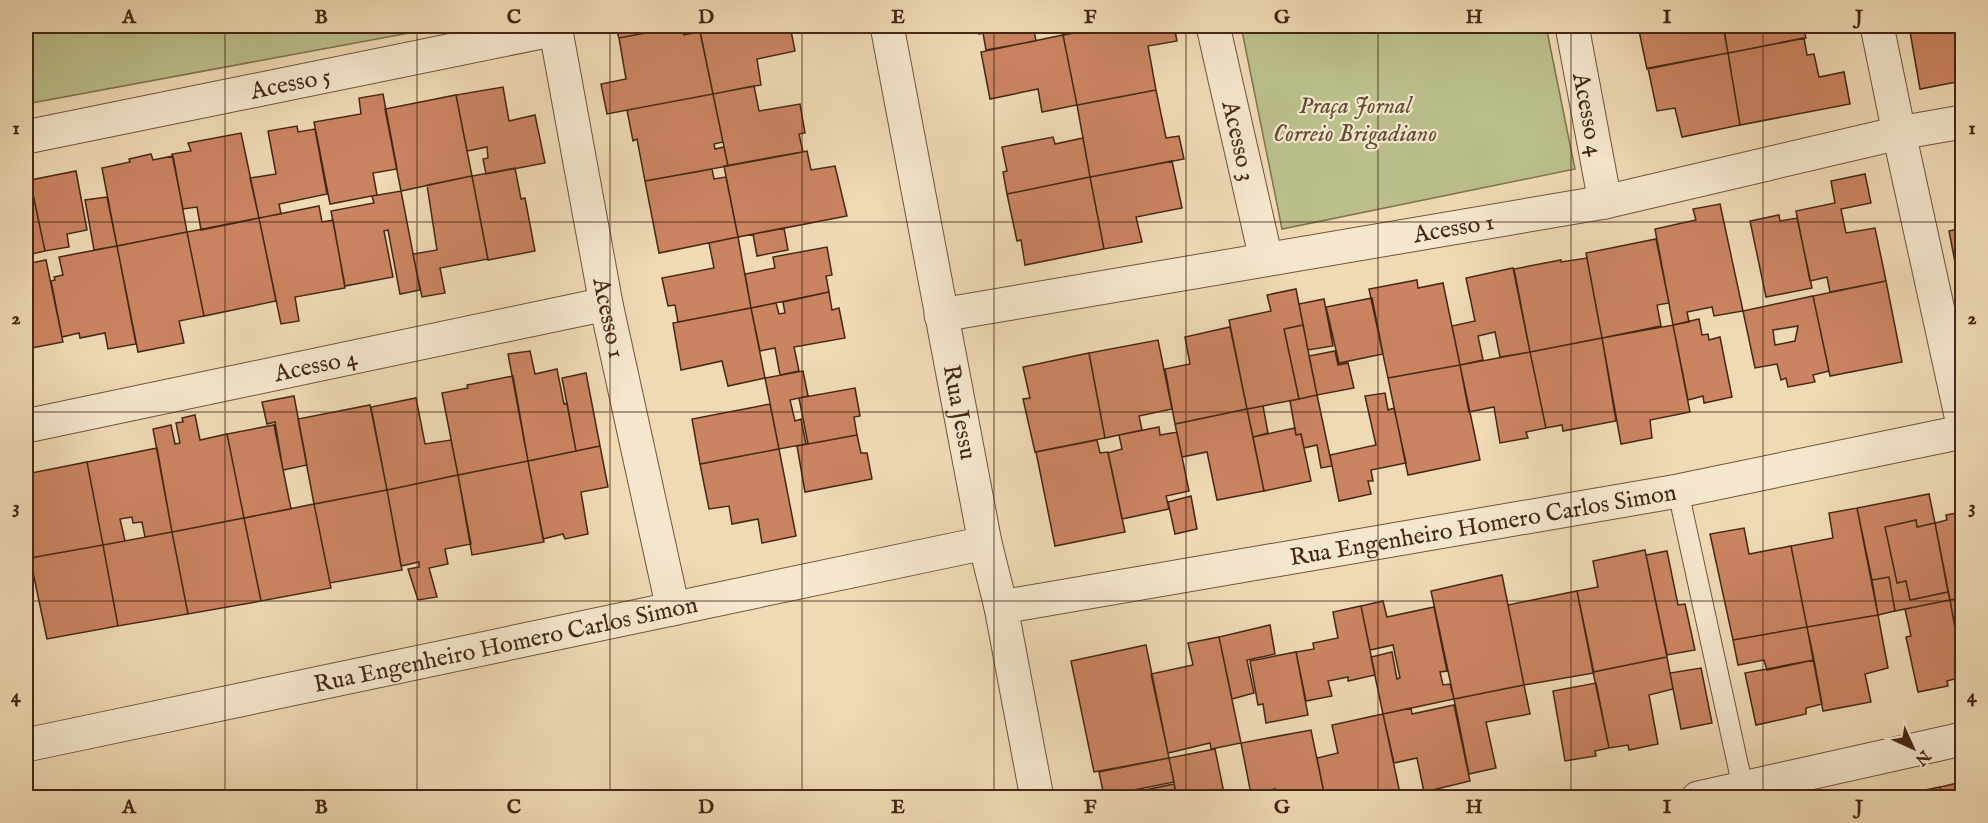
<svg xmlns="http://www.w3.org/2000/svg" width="1988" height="823" font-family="'IM FELL English',serif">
<rect width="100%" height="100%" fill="#efdab4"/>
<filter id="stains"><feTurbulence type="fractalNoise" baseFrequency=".00333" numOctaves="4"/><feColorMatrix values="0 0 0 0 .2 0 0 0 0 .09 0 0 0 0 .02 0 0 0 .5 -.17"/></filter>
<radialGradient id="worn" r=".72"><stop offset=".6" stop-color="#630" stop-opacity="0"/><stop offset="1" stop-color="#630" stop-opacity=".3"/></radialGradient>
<path fill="#bbbf8b" stroke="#807350" stroke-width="1.5" d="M26 26H447L26 104Z
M1241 26H1546L1575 169 1282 229Z"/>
<path fill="#cb8462" stroke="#452714" stroke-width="1.5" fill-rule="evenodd" d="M615 26H684L619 38Z
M682 26 684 35 700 32 713 94 607 114 601 84 626 79 619 38Z
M699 26H790L795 51 757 59 761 85 713 94Z
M977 26H1033L1036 41 986 50 983 33 979 34Z
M1062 26H1112L1063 35Z
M1112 26H1174L1177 41 1148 46 1156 90 1077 105 1063 35Z
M1638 26H1723L1728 53 1647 69Z
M1745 26H1803L1806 38 1728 53 1724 30Z
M1909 26H1962V81L1920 89Z
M1063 35 1077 105 1042 112 1038 89 990 99 981 52Z
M1804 38 1807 55 1814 54 1819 77 1844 72 1850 104 1740 125 1728 53Z
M1728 53 1740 125 1682 137 1675 108 1657 111 1648 68Z
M754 86 759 111 800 104 805 133 799 134 803 152 728 166 713 94Z
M503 87 509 121 535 115 545 163 486 174 483 159 488 158 487 147 467 151 456 95Z
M1156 90 1166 138 1179 136 1184 159 1090 177 1077 105Z
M383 94 397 169 373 173 377 195 330 204 314 122 361 114 359 98Z
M713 94 723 142 714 144 715 149 724 147 728 166 645 181 637 139 633 141 627 110Z
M456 95 472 176 401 191 385 109Z
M297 126 298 132 315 129 327 194 279 204 281 214 259 218 250 178 276 174 268 131Z
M241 133 259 218 201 230 197 207 183 209 172 154 191 151 188 143Z
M1053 137 1055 144 1083 138 1090 177 1007 194 1003 172 1007 171 1002 147Z
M807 151 811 170 835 166 847 216 738 237 724 166Z
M151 154 153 160 173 156 187 232 117 246 102 168 130 162 129 159Z
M1172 161 1182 208 1136 217 1142 242 1104 249 1090 177Z
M515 168 521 199 525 198 535 251 488 260 472 176Z
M712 169 714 179 726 177 738 237 659 253 645 181Z
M76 171 87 230 67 234 69 247 45 251 30 180Z
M1865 174 1871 203 1841 209 1846 233 1875 228 1886 281 1830 292 1827 277 1810 281 1796 211 1835 203 1831 181Z
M472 176 488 259 440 268 445 293 422 297 413 254 437 250 427 185Z
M1090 177 1104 249 1025 265 1021 240 1017 241 1007 194Z
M26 180H30L45 251 32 254 33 263 26 264Z
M401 191 420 290 400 294 388 230 384 231 393 277 345 286 331 211 374 203 372 196Z
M107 197 117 246 94 250 85 200Z
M1720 204 1743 311 1714 316 1712 307 1687 312 1689 322 1673 325 1655 229 1696 220 1693 209Z
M319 206 322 222 333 220 345 288 295 297 299 321 281 324 259 218Z
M1779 215 1780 221 1797 218 1812 288 1766 297 1750 221Z
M259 218 276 301 204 316 187 232Z
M784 228 788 250 757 256 753 234Z
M1962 228V261L1955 262 1949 231Z
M187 232 204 316 179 321 184 343 138 352 117 246Z
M738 237 751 308 678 322 675 305 668 306 662 278 714 268 709 243Z
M1656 239 1669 303 1657 305 1661 326 1602 338 1586 253Z
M117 246 136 344 108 349 105 333 80 338 79 333 62 337 51 281 55 280 54 277 63 275 59 257Z
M827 247 832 275 826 276 829 292 751 308 745 274 775 268 773 257Z
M1587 258 1602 338 1530 352 1514 269 1561 260V262Z
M46 260 63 342 26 349V275L27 274 26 264Z
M1962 261V297L1955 262Z
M1513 268 1530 352 1500 357 1495 332 1478 336 1483 360 1460 365 1452 326 1475 321 1466 278Z
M1417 280 1418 288 1443 283 1460 365 1388 378 1369 289Z
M1886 281 1902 362 1830 376 1813 296Z
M1296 289 1303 325 1284 329 1299 399 1247 409 1229 320 1271 311 1267 295Z
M829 292 832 310 839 308 845 338 794 347 799 371 780 375 775 348 760 351 751 308 776 303 779 314 785 313 783 302Z
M1813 296 1829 371 1813 375 1815 382 1788 387 1786 378 1781 380 1777 364 1755 368 1743 311ZM1798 326 1795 341 1775 345 1773 330Z
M1372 298 1383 354 1339 363 1326 307Z
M1324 299 1333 346 1308 350 1299 304Z
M751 308 765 378 728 386 722 361 681 370 673 323Z
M1699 319 1702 335 1708 334 1709 340 1720 337 1732 397 1704 403 1703 396 1688 400 1673 325Z
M1303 325 1317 395 1299 399 1284 329Z
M1673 325 1690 412 1650 420 1652 438 1621 444 1602 338Z
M1230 327 1247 409 1175 424 1165 369 1190 364 1185 337Z
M1602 338 1616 421 1563 431 1562 425 1546 428 1530 352Z
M1158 340 1172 409 1139 416 1142 430 1105 438 1089 353Z
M530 351 535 374 557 369 564 404 567 403 576 451 528 461 508 354Z
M1335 351 1338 365 1348 363 1354 388 1317 395 1309 356Z
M1530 352 1546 428 1526 432 1528 438 1500 443 1494 407 1469 412 1460 365Z
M1089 353 1105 438 1035 452 1023 399 1030 398 1023 367Z
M1460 365 1480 460 1408 475 1388 378Z
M803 371 808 396 790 400 795 421 801 419 806 444 779 449 765 378Z
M586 373 600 446 576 451 562 378Z
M513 376 528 461 458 475 442 393 468 388 467 385Z
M855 388 860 416 854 417 857 435 808 444 799 398Z
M1385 393 1388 410 1394 408 1406 463 1371 470 1373 481H1368L1371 494 1339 501 1330 455 1376 445 1365 396Z
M1317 395 1332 466 1321 468 1317 445 1304 448 1301 434 1296 435 1290 401Z
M294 396 307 465 283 470 275 422 267 424 262 402Z
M416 398 425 444 451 440 458 475 387 490 371 407Z
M770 404 779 449 700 464 692 419Z
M370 405 387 490 314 504 298 419Z
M1263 406 1268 433 1253 437 1247 409Z
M1247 409 1264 491 1217 500 1207 452 1182 457 1175 424Z
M195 415 200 440 227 434 244 518 172 532 153 429 171 425 175 444 180 443 176 423 183 422 182 418Z
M274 425 291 509 244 518 227 434Z
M1159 427 1160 435 1177 432 1189 491 1166 496 1169 509 1122 519 1108 453 1122 449 1119 435Z
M1295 428 1296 435 1301 434 1311 481 1264 491 1253 437Z
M857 435 861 453H867L872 479 805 492 797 446Z
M1097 440 1100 453 1108 452 1125 532 1055 546 1036 452Z
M600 446 608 487 581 492 588 534 565 539 563 534 543 539 528 461Z
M157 448 172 532 145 537 142 522 133 523 132 517 120 519 125 541 103 545 87 462Z
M779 449 796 536 762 543 758 519 732 524 729 506 709 509 700 464Z
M528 461 544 542 472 555 458 475Z
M87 462 103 545 30 558 26 535V474Z
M458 475 471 544 445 549 448 564 429 568 437 597 418 600 408 569 419 567V562L401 566 387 490Z
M387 490 402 570 330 583 314 504Z
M1929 494 1935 523 1917 527 1916 520 1885 527 1897 583 1906 581 1910 600 1948 592 1950 600 1895 611 1889 577 1872 580 1857 508Z
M1191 496 1197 529 1175 534 1168 502Z
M314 504 331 588 261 601 244 518Z
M1857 508 1878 615 1807 627 1791 546 1833 538 1829 513Z
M1962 512V598L1950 600 1935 523 1947 520 1946 515Z
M244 518 261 601 188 614 172 532Z
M1916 520 1917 527 1935 523 1948 592 1910 600 1906 581 1897 583 1885 527Z
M1744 528 1749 554 1791 546 1807 627 1733 640 1710 534Z
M172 532 188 614 118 626 103 545Z
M103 545 118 626 47 639 30 558Z
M1645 550 1667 657 1593 672 1577 591 1598 587 1593 561Z
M1667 551 1678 605 1685 604 1695 650 1667 655 1646 555Z
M1502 575 1524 685 1454 699 1431 591Z
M1889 577 1895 611 1878 615 1872 580Z
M1577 591 1594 673 1524 685 1508 605Z
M1962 598V667L1950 600Z
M1950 600 1962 667V677L1947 681 1948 686 1918 692 1906 637 1911 636 1905 609Z
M1383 601 1387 617 1434 607 1447 671 1440 672 1443 685 1450 684 1454 699 1383 714 1371 657 1392 652 1397 679 1400 678 1393 645 1370 650 1361 606Z
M1361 606 1375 675 1348 681V677L1328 681 1332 696 1306 701 1296 652 1314 649 1313 643 1338 638 1333 612Z
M1878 615 1888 668 1865 674 1871 702 1823 711 1807 627Z
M1270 625 1275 654 1247 660 1254 693 1232 699 1219 637Z
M1807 627 1814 660 1767 670 1764 660 1738 665 1733 640Z
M1219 637 1241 743 1211 749 1210 743 1168 753 1151 674 1193 665 1188 643Z
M1146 645 1169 758 1094 772 1071 661Z
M1296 652 1308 715 1266 723 1263 704 1258 705 1250 661Z
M1667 657 1673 689 1649 695 1658 744 1629 750 1628 745 1609 748 1593 672Z
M1814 660 1822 704 1806 708V714L1756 725 1745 673Z
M1701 668 1712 723 1681 729 1670 673Z
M1596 683 1609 748 1595 751 1596 756 1565 761 1553 691Z
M1524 685 1530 714 1486 722 1496 768 1469 774 1454 699Z
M1454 705 1470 781 1424 792 1417 758 1394 763 1383 714 1411 708 1412 714Z
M1383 714 1401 798H1325L1317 758 1338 753 1332 725Z
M1311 730 1325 798H1277L1275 789 1251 794 1241 743Z
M1215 749 1225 798H1177L1169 758Z
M1169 758 1174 782 1104 796 1099 772Z
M1962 782V798H1942L1940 787Z
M1174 784 1177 798H1106Z
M1940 787 1942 798H1887Z"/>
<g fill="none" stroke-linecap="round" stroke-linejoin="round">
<g stroke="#70543c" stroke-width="22">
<path id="lane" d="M1678 491 1743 788"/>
</g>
<g stroke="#70543c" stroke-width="35">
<g id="street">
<path id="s1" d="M555 26 606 304 673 609"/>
<path id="s2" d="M887 26 985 543 1001 607 1037 798"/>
<path id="s3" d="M1213 26 1266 259"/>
<path id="s4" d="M1572 26 1605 202"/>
<path d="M1877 26 1899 133 1962 420"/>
<path id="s5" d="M26 137 556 29"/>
<path id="s6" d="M941 315 1605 202 1899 133 1962 122"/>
<path id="s7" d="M26 426 606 304"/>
<path id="s8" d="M1001 607 1678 491 1962 432"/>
<path id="s9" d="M26 745 985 543"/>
<path d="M1698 798 1962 739"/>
</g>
</g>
<use href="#lane" stroke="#f5e7ce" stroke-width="20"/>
<use href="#street" stroke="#f5e7ce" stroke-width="33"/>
</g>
<path fill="none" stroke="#452714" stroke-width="1.5" stroke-opacity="0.55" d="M225 26V798M417 26V798M610 26V798M802 26V798M994 26V798M1186 26V798M1378 26V798M1571 26V798M1763 26V798M26 222H1962M26 412H1962M26 601H1962"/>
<g text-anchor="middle" stroke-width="4.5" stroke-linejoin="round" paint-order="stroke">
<g font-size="24" fill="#452714" stroke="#f5e7ce">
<text dy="8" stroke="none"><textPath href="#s5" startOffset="270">Acesso 5</textPath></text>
<text dy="8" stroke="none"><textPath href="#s4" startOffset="90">Acesso 4</textPath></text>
<text dy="8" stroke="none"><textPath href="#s3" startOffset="118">Acesso 3</textPath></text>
<text dy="8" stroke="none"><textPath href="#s6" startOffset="520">Acesso 1</textPath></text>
<text dy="8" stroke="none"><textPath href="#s1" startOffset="297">Acesso 1</textPath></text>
<text dy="8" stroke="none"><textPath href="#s7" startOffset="296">Acesso 4</textPath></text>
<text dy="8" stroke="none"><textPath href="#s2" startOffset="393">Rua Jessu</textPath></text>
<text dy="8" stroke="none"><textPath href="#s8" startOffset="489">Rua Engenheiro Homero Carlos Simon</textPath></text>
<text dy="8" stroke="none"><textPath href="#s9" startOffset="490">Rua Engenheiro Homero Carlos Simon</textPath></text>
</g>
<g font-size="24" font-style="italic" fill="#624d32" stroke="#f5e7ce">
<text x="1355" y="113">Praça Jornal<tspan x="1355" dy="28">Correio Brigadiano</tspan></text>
</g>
</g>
<rect width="1988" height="823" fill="none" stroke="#efdab4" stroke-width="66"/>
<g transform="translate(1913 748) rotate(135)" stroke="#f5e7ce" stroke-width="4.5" paint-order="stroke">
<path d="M0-4.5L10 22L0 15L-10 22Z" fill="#452714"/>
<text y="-9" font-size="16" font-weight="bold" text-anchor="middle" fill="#452714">N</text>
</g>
<rect x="33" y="33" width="1922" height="757" fill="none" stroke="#452714" stroke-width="2"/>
<g font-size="20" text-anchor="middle" font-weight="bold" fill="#452714">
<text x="129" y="23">A</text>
<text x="321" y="23">B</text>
<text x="514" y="23">C</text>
<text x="706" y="23">D</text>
<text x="898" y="23">E</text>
<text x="1090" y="23">F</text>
<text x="1282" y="23">G</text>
<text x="1474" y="23">H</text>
<text x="1667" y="23">I</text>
<text x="1859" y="23">J</text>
<text x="16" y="134">1</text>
<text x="1972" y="134">1</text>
<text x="16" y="324">2</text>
<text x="1972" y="324">2</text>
<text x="16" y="513">3</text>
<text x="1972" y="513">3</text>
<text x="16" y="702">4</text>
<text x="1972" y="702">4</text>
<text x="129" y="813">A</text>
<text x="321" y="813">B</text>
<text x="514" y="813">C</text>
<text x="706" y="813">D</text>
<text x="898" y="813">E</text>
<text x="1090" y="813">F</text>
<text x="1282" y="813">G</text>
<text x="1474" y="813">H</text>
<text x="1667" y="813">I</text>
<text x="1859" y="813">J</text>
</g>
<rect width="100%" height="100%" filter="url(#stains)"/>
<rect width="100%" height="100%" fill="url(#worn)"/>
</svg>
